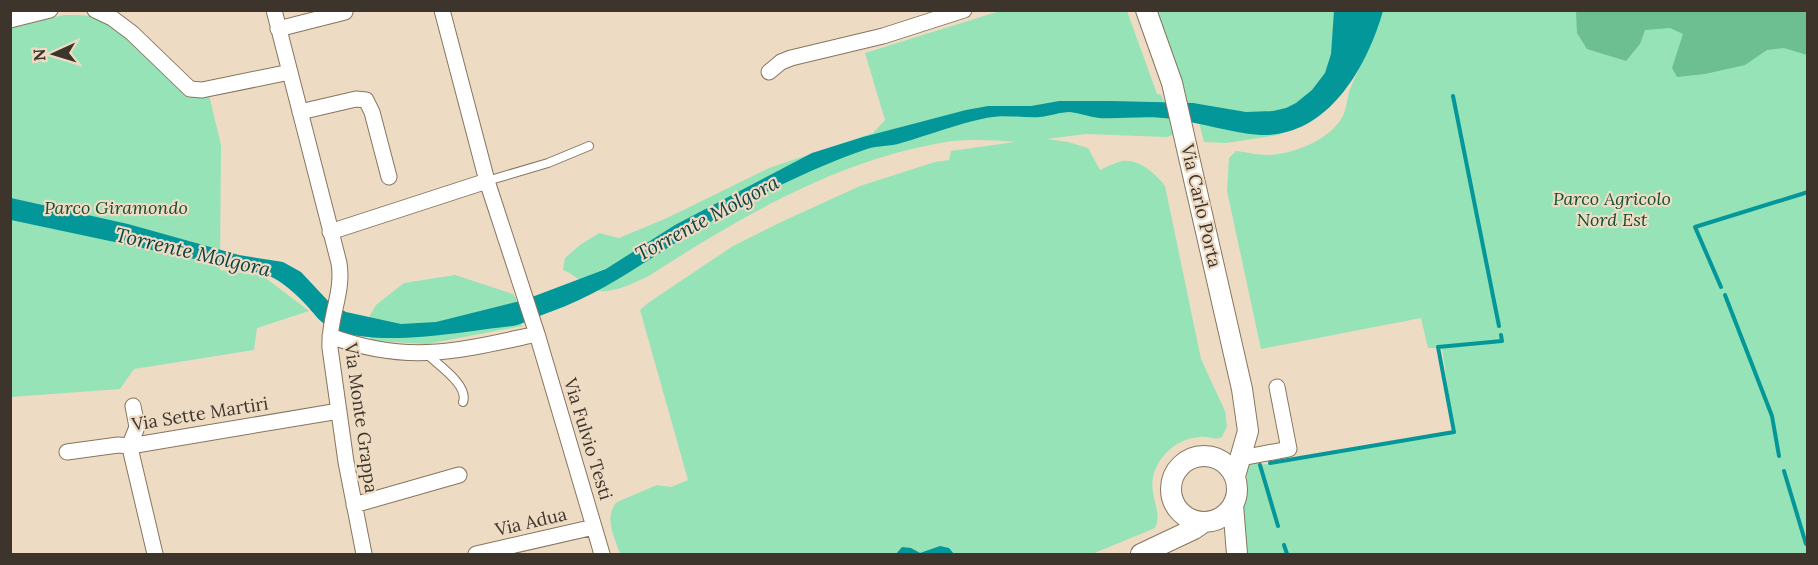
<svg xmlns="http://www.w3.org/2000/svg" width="1818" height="565" font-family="Lora,serif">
<rect width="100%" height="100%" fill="#eedbc3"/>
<path fill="#96e3b7" d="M1000 11H1127L1157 94 1161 95 1174 119 1175 134 1167 137 1086 134 1047 139 1068 142 1088 148 1100 170C1107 167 1116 162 1123 161 1139 159 1156 174 1165 186L1201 359 1225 411 1227 426 1222 437C1215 441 1208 436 1200 437 1177 438 1158 456 1153 477 1149 496 1163 513 1155 528L1092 554H620C615 538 603 517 617 502L657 485 671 487 688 480 640 310 648 303 733 246 779 223 860 186 935 162 949 160 951 151 1015 142C995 140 966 139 946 142 836 160 739 218 647 277 630 284 605 299 587 286 578 280 574 274 563 270L565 258 580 245 599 233 619 238 667 218 769 168 873 133 885 120 865 53Z
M1155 11H1807V554H1242L1238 512 1247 493 1246 461 1254 444 1260 465 1454 432 1442 348H1428L1421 318 1261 349 1227 191 1229 158 1236 151C1246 152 1257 155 1268 155 1294 154 1330 140 1343 116 1347 107 1347 98 1350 89 1359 67 1362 70 1356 46L1330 107 1279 135 1226 143 1204 142 1195 106 1188 104Z
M64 15C76 15 90 14 102 20 134 36 155 70 183 93L188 96 209 95 221 145 220 270 263 276 309 311 257 328 254 350 134 369 120 389 11 397 10 27Z
M455 275 513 294 516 299 522 326 427 344 374 341 361 331 376 305 404 283Z"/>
<path fill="#6dbe91" d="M1576 11H1807V55L1784 48 1767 50 1745 65 1705 74 1677 77 1672 68 1683 34 1670 28 1645 30 1640 44 1626 61 1587 49 1577 33Z"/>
<path fill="#04979a" d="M1334 11H1383C1367 67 1328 137 1261 135 1231 133 1202 123 1173 119 1148 115 1124 119 1099 118 1089 117 1080 113 1070 112 1060 112 1050 116 1040 117 1022 118 1004 114 986 118 957 124 929 135 901 143 890 147 878 145 867 149 814 167 763 193 714 220 659 250 610 291 550 312 537 316 527 323 513 326 464 331 374 350 329 327 321 323 315 315 309 308 296 294 283 281 265 274L11 220V198L128 224 239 255 283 262 301 272 330 303 346 312 401 324 436 322 524 300 606 269 675 225 812 153 863 137 966 110 988 106H1031L1059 101H1111L1193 103 1246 112 1273 111 1286 108 1296 103 1312 90 1325 73 1331 54Z
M940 546 949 548 954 554H896L902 547 911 548 920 553Z"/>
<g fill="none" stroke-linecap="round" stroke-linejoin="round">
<path stroke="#04979a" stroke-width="4" d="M1453 96 1499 326
M1721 287 1695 227 1808 192
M1725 295 1772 416 1779 456
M1270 463 1454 432 1438 347 1502 341 1501 335
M1260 465 1278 526
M1784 471 1806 544 1808 543
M1284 545 1287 554"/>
<g stroke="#87755f" stroke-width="10">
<path id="service" d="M487 181 548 163 589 146
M427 354C438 365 469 385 463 402"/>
</g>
<g stroke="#87755f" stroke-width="17">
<path id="minor" d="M95 10 112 18 132 33 190 89 202 90 290 72
M274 10 339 263C344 293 328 319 330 348L346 462 364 554
M442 10 487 181 537 334 602 554
M10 20 50 10
M278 29 345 12
M769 72 781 62 791 58 883 36 964 10
M300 112 356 99 366 100 372 112 389 177
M330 232 487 181
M330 336C409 365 458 351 537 334
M133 406 137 427 131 442V452L155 554
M67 452 118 445 130 446 339 411
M1241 458 1289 449 1277 387
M354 505 459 475
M476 554 594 527"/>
</g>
<g stroke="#87755f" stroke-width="22">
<path id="tertiary" d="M1146 10 1172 83 1242 389 1248 431 1235 476
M1171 489a33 33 0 1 1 66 0a33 33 0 1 1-66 0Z
M1233 505 1237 554
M1141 554 1194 529 1204 522"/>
</g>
<use href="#service" stroke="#fff" stroke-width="8"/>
<use href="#minor" stroke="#fff" stroke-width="15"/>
<use href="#tertiary" stroke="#fff" stroke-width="20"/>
</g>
<g text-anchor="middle" stroke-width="4.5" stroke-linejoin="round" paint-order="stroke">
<g font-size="18" font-style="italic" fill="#104f31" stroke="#eedbc3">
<text x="1612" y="205">Parco Agricolo<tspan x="1612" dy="21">Nord Est</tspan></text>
<text x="116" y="214">Parco Giramondo</text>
</g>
<g font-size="18" fill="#3d352c" stroke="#eedbc3">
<text transform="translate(1201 206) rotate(77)" y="6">Via Carlo Porta</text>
<text transform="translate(200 414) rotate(-9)" y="6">Via Sette Martiri</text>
<text transform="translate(361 418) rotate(82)" y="6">Via Monte Grappa</text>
<text transform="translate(588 439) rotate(73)" y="6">Via Fulvio Testi</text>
<text transform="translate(531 522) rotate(-13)" y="6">Via Adua</text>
</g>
<g font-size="20" font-style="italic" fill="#0c4243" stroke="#eedbc3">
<text transform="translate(707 218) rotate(-28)" y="7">Torrente Molgora</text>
<text transform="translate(193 252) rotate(13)" y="7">Torrente Molgora</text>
</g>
</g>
<rect width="1818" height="565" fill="none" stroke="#3d352c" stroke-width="24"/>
<g transform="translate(54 54) rotate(266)" stroke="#eedbc3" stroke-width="4.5" paint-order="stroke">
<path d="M0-4.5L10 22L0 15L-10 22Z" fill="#3d352c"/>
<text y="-9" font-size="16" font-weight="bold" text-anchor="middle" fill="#3d352c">N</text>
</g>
</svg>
